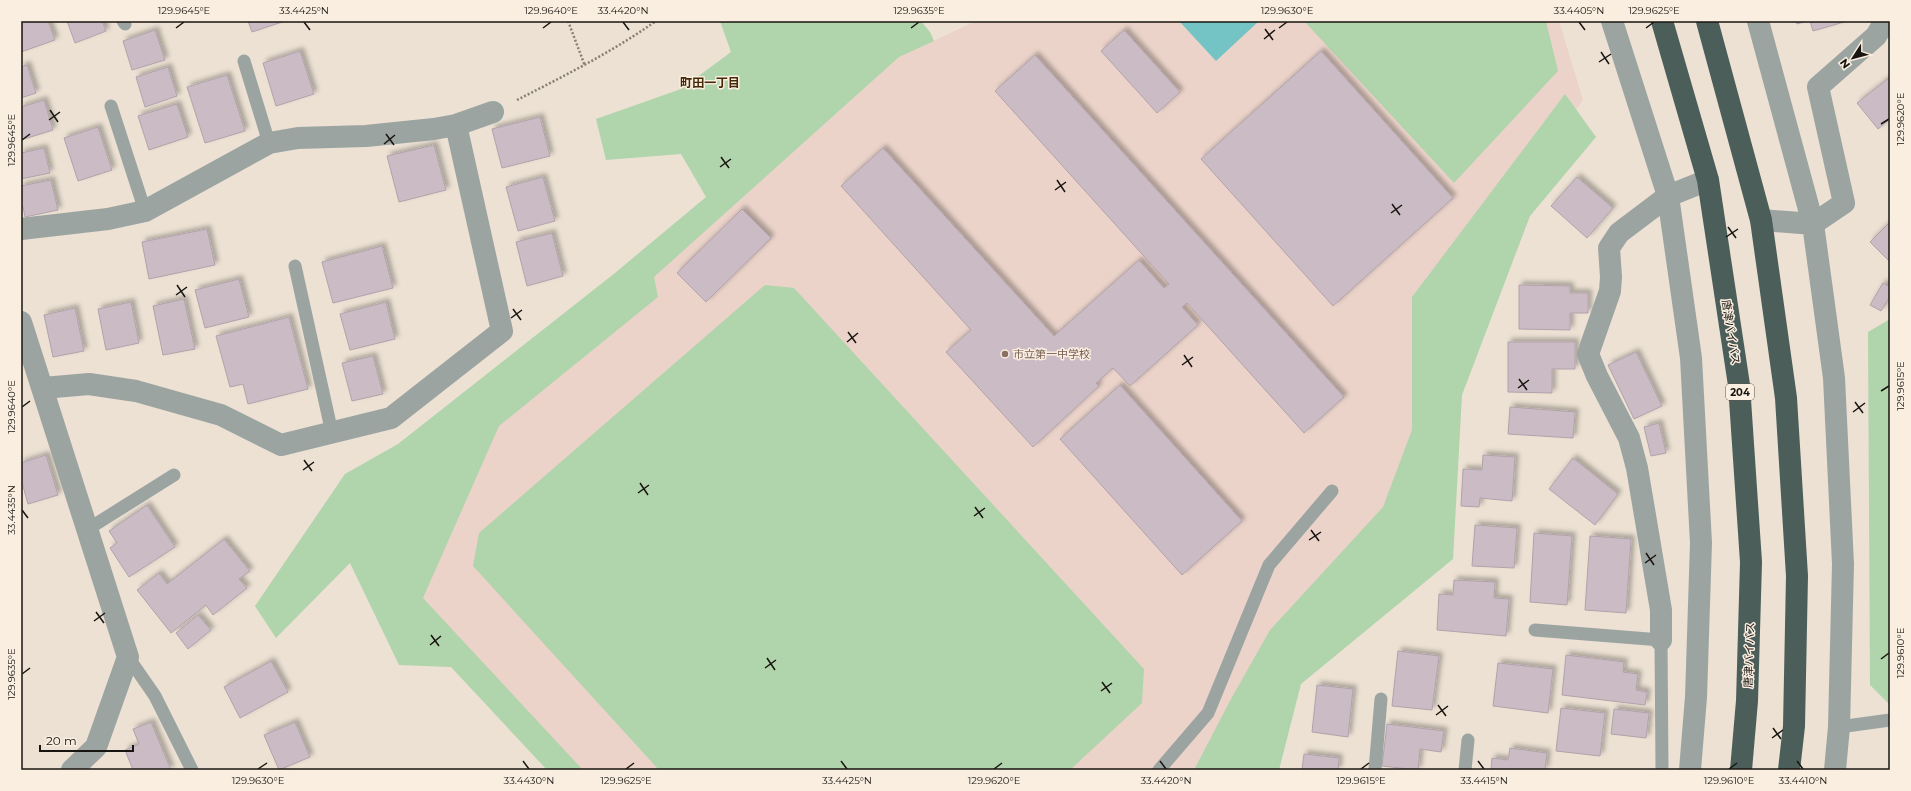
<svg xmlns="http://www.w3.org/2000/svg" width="1911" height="791" font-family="Montserrat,'Noto Sans JP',sans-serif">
<defs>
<filter id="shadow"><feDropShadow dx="3.5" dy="-3.5" stdDeviation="2" flood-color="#0004"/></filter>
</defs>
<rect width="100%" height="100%" fill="#ece1d3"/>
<path fill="#ebd3c9" d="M976 21H1559L1583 100 1449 287 1437 499 1220 770H565L408 605 486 421 653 277 899 57Z"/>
<path fill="#b0d4ab" d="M720 21H921L930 32 934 41 899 57 654 277 658 297 499 426 423 598 583 770H547L451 667 399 665 350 563 276 638 255 606 345 474 398 444 615 273 706 197 681 154 606 160 596 119 681 89 731 52Z
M1304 21H1546L1558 71 1454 183Z
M1565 94 1596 137 1530 216 1462 395 1453 559 1301 684 1279 770H1194L1231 699 1270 630 1383 507 1412 430V297Z
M765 285 794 288 1144 669 1142 703 1070 770H659L473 566 479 533Z
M1890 319V705L1870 685 1868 332Z"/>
<path fill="#74c4c6" d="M1179 21H1259L1216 61Z"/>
<path fill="#cbbbc5" stroke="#b1a2ab" filter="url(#shadow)" d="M21 21H48L55 40 21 52Z
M67 21H102L106 31 75 43Z
M248 21H285L252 32Z
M1795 21H1807L1797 24Z
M1810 21H1843L1844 22 1813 31Z
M155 30 165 60 132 70 123 41Z
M1124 30 1180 92 1157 113 1101 51Z
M300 51 314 94 276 106 263 63Z
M1321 51 1453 198 1333 306 1201 159Z
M1035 55 1344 397 1304 433 1187 303 1182 307 1198 325 1130 386 1113 368 1096 383 1099 386 1033 447 946 352 971 330 841 186 883 148 1054 336 1139 260 1164 288 1169 284 995 91Z
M27 65 36 93 21 98V67Z
M168 67 177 96 145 107 136 77Z
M227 75 245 131 205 143 187 87Z
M1890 77V119L1878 129 1857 103Z
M44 100 53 130 21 140V107Z
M177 104 188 137 149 150 138 116Z
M540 117 550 156 502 168 492 129Z
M98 127 112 170 78 181 64 138Z
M434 145 446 190 399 202 387 156Z
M44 148 50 173 21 179V153Z
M543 177 555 221 518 231 506 187Z
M1577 177 1613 208 1587 238 1551 206Z
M51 180 58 210 25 217 23 207H21V186Z
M742 209 771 238 706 302 677 273Z
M1890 222V262L1870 242Z
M207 229 215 265 149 279 142 242Z
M552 233 563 276 527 286 516 242Z
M382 246 393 288 333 303 322 262Z
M239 279 249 317 205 328 195 290Z
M1883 283 1890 287V296L1881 311 1870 305Z
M1519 285 1570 286V293H1588V313H1570V330L1519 329Z
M184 299 195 349 163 355 153 306Z
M131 302 139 343 106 350 98 309Z
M386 302 395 339 350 350 340 314Z
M75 308 84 351 53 357 44 315Z
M289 317 308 389 248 404 243 384 230 387 216 336Z
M1508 342H1575V369H1552V393L1508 392Z
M1636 352 1662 406 1634 419 1608 365Z
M373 356 383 394 352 401 342 363Z
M1120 385 1242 521 1182 575 1060 439Z
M1510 407 1575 412 1573 438 1508 434Z
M1659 423 1666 453 1651 456 1644 427Z
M46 455 58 495 28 504 21 479V463Z
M1483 455 1515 457 1512 501 1480 498 1479 507 1461 506 1463 469 1482 470Z
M1573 458 1618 494 1595 525 1549 489Z
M147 505 175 547 129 577 110 548 117 543 109 531Z
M1475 525 1517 528 1514 568 1472 566Z
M1534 533 1572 536 1567 605 1530 602Z
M1590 536 1631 539 1626 613 1585 610Z
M224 539 250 571 239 579 247 588 213 615 206 605 171 633 137 590 159 573 167 584Z
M1454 580 1495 582 1494 598 1509 599 1506 636 1437 630 1439 594 1453 595Z
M198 615 211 630 188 649 176 633Z
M1398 651 1439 656 1432 710 1392 706Z
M1566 655 1624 662 1623 672 1638 674 1636 690 1647 692 1645 705 1562 695Z
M271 661 288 692 240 718 224 687Z
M1498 663 1553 669 1548 713 1493 706Z
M1317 685 1353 689 1348 737 1312 732Z
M1561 708 1605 713 1600 756 1556 751Z
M1614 709 1649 713 1646 738 1611 734Z
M151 722 171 770H133L125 750 139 744 133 729Z
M295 722 310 757 279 770 264 735Z
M1387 724 1444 731 1441 752 1420 749 1418 770 1382 766Z
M1510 748 1547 753 1545 770H1491L1492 758 1508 760Z
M1304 754 1339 758 1338 770H1302Z"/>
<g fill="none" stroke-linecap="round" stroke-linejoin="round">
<path stroke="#867f75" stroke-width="2.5" stroke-dasharray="2 2" stroke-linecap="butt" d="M568 21 585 66
M517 100C564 76 612 52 656 21"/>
<path stroke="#9ca4a2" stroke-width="13" d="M123 21 125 24
M244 61 269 143
M111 106 145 211
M295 266 332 433
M88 529 174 475
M1535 630 1661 640 1662 770
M128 657 155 696 192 770
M1839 727 1890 720
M1159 770 1208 713 1269 565 1332 491
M1375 770 1381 699
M1465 770 1468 740"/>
<path stroke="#9ca4a2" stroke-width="22" d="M1612 21 1668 196 1691 358 1701 543 1696 697 1690 770
M1758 21 1813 224 1834 378 1843 564 1839 727 1835 770
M1761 220 1813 224 1844 203 1818 87 1876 36 1885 21
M21 229 108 219 145 211 269 143 298 138 366 136 434 129 456 125 493 112
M21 322 128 657 96 747 72 770
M43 388 89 384 136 391 221 415 281 445 391 418 502 331 456 125
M1661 640V610L1637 468 1629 438 1597 376 1588 354 1610 291 1611 277 1609 248 1619 233 1668 196 1708 180"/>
<path stroke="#4c5e5a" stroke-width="22" d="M1662 21 1708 180 1739 385 1751 562 1747 701 1741 770
M1707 21 1761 220 1786 398 1797 576 1794 726 1789 770"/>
</g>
<path fill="none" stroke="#18140f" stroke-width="1.5" d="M304 22 310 30M623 22 629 30M1579 22 1585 30M176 28 184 22M543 28 551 22M911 28 919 22M1279 28 1287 22M1646 28 1654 22M1265 29 1273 40M1264 39 1275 30M1601 52 1609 64M1599 62 1611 54M50 110 58 122M49 120 60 112M1881 124 1889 119M386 134 394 145M22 140 30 134M384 144 395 135M721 157 729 168M720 167 731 159M1057 180 1065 192M1055 190 1066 182M1392 204 1400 215M1391 213 1402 205M1728 227 1736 238M1726 237 1738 229M177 285 185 297M176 295 187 287M513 309 521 320M511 318 522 310M848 332 856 343M847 342 858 333M1184 355 1192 367M1182 365 1193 357M1519 379 1527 390M1518 388 1529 380M1881 391 1889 386M1855 402 1863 413M22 407 30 401M1853 412 1865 403M304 460 312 471M303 470 314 462M640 483 648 495M638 493 649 485M975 507 983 518M22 510 28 518M974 516 985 508M1311 530 1319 541M1309 540 1321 532M1646 553 1654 565M1645 563 1656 555M96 612 104 623M94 621 105 613M431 635 439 646M430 645 441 636M767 658 775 670M1881 659 1889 653M765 668 776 660M22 674 30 668M1102 682 1110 693M1101 691 1112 683M1438 705 1446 716M1436 715 1448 706M1773 728 1781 739M1772 738 1783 730M523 761 529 769M841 761 847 769M1160 761 1166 769M1478 761 1484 769M1797 761 1803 769M258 769 267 763M626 769 634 763M994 769 1002 763M1361 769 1369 763M1729 769 1737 763"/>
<circle fill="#8d6e63" stroke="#f9eee0" stroke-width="1.5" cx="1005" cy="354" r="4"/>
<g text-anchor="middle" stroke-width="3" stroke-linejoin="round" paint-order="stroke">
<rect fill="#f9eee0" stroke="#5c554e" stroke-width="1" x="1726" y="384" width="28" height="16" rx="3"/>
<g font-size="10" font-weight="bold" fill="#18140f">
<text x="1740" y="396">204</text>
</g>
<g font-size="11" fill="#18140f" stroke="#f9eee0">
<text transform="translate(1731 332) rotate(81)" y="4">唐津バイパス</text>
<text transform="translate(1749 655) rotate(-88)" y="4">唐津バイパス</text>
</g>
<g font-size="11" fill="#785e54" stroke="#f9eee0" text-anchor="start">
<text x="1013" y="358">市立第一中学校</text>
</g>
<g font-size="12" font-weight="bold" fill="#452a09" stroke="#f9eee0">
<text x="710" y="87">町田一丁目</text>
</g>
</g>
<rect width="1911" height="791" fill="none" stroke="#f9eee0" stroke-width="44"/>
<g transform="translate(1853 58) rotate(234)" stroke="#f9eee0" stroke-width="3" paint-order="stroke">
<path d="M0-3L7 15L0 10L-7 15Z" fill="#18140f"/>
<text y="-6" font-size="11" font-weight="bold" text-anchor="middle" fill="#18140f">N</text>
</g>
<path d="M40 745v6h93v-6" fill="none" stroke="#18140f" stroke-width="2"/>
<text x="46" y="745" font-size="12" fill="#18140f" stroke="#f9eee0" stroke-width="3" paint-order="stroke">20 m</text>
<rect x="22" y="22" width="1867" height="747" fill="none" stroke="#18140f" stroke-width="1.5"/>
<g font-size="10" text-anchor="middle" fill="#18140f">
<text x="184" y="14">129.9645°E</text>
<text x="304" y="14">33.4425°N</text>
<text x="551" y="14">129.9640°E</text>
<text x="623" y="14">33.4420°N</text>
<text x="919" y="14">129.9635°E</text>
<text x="1287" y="14">129.9630°E</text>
<text x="1579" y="14">33.4405°N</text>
<text x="1654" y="14">129.9625°E</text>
<text transform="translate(1900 119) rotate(-90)" y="4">129.9620°E</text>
<text transform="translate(11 140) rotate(-90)" y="4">129.9645°E</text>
<text transform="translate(1900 386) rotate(-90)" y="4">129.9615°E</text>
<text transform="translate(11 407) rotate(-90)" y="4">129.9640°E</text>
<text transform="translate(11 510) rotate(-90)" y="4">33.4435°N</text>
<text transform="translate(1900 653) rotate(-90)" y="4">129.9610°E</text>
<text transform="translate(11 674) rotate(-90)" y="4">129.9635°E</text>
<text x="258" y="784">129.9630°E</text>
<text x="529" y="784">33.4430°N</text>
<text x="626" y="784">129.9625°E</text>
<text x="847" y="784">33.4425°N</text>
<text x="994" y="784">129.9620°E</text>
<text x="1166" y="784">33.4420°N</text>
<text x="1361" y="784">129.9615°E</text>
<text x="1484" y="784">33.4415°N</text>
<text x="1729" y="784">129.9610°E</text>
<text x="1803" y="784">33.4410°N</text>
</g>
</svg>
